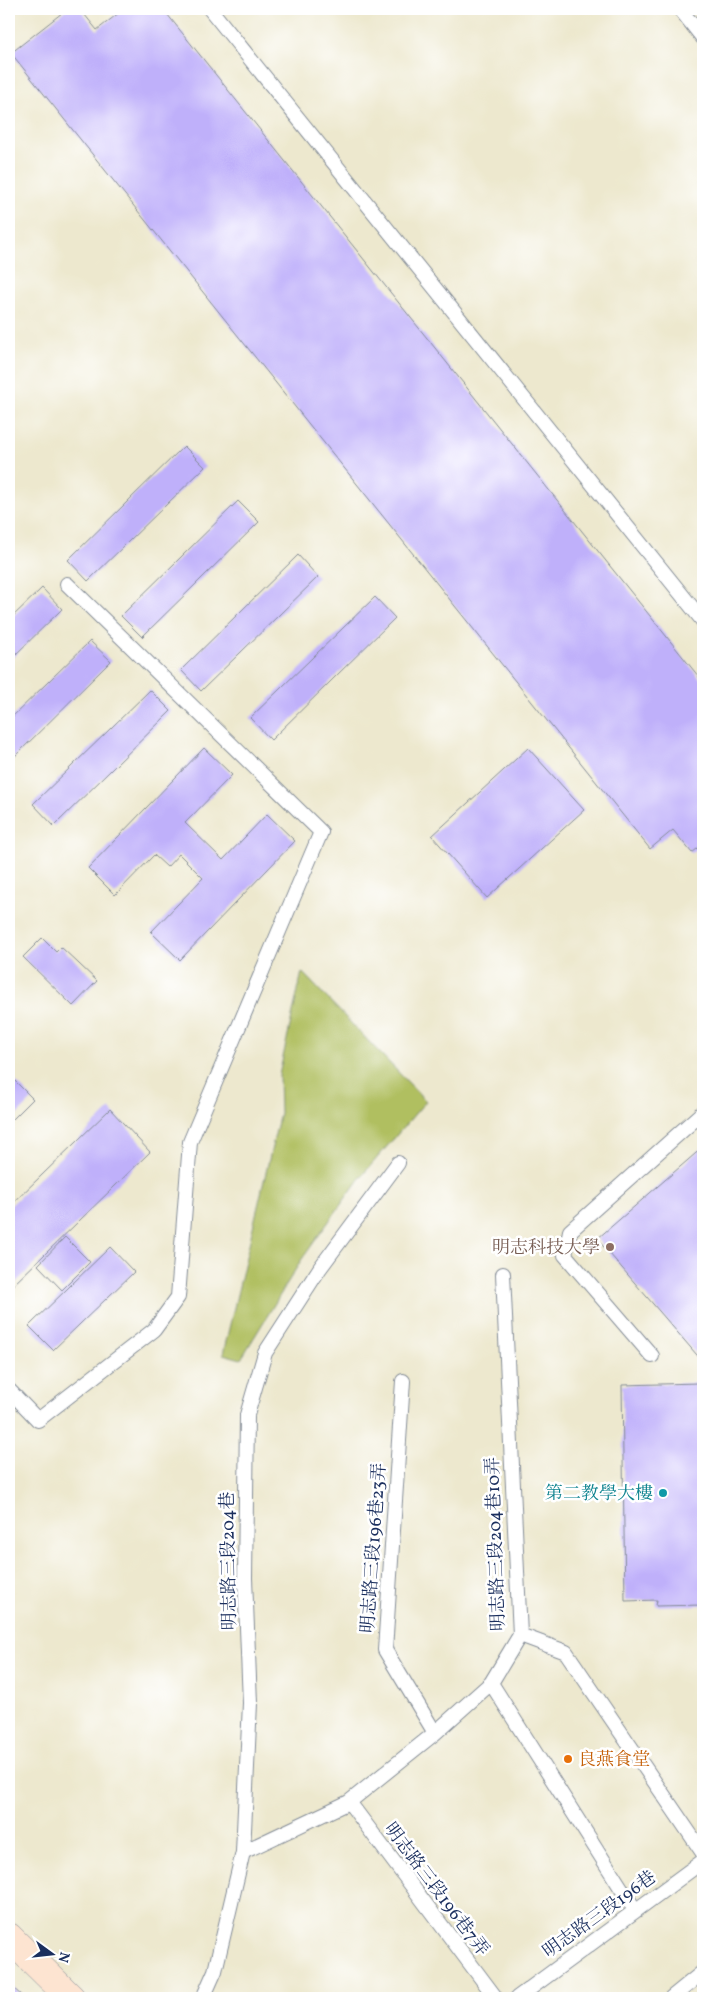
<svg xmlns="http://www.w3.org/2000/svg" width="712" height="2007" font-family="Vollkorn,'Noto Serif TC',serif">
<rect width="100%" height="100%" fill="#fff"/>
<filter id="ink" filterUnits="userSpaceOnUse"><feTurbulence type="fractalNoise" baseFrequency=".02" numOctaves="2"/><feDisplacementMap in="SourceGraphic" scale="10" xChannelSelector="R" yChannelSelector="G"/><feConvolveMatrix kernelMatrix="1 2 1 2 8 2 1 2 1" color-interpolation-filters="sRGB"/></filter>
<filter id="wash" filterUnits="userSpaceOnUse"><feTurbulence type="fractalNoise" baseFrequency=".0096" numOctaves="4" result="noise"/><feDisplacementMap in="SourceGraphic" scale="20" xChannelSelector="R" yChannelSelector="G"/><feGaussianBlur stdDeviation="1.12" result="paint"/><feColorMatrix in="noise" values="0 0 0 0 0 0 0 0 0 0 0 0 0 0 0 0 0 1.4 0 .05"/><feComposite in="paint" operator="in"/></filter>
<g filter="url(#wash)">
<rect width="100%" height="100%" fill="#ede8ce"/>
<path fill="#b0bf61" stroke="#667760" d="M302 972 426 1101 360 1178 302 1259 241 1359 223 1354 280 1113 279 1075Z"/>
<g id="blocks">
<path fill="#bfb0fa" d="M67 9H80L97 30 124 9H163L703 682V844L692 853 673 830 650 849 11 53Z
M184 446 205 467 88 581 68 560Z
M238 501 259 522 142 637 121 616Z
M298 555 318 577 201 691 181 670Z
M42 588 62 609 9 661V620Z
M375 597 395 618 271 740 250 718Z
M90 641 111 661 9 762V720Z
M150 690 171 711 54 826 33 804Z
M204 748 232 775 185 823 223 860 267 814 295 841 180 960 151 932 203 878 179 854 167 867 154 855 115 895 88 868Z
M528 748 584 810 487 898 432 836Z
M42 938 56 952 61 947 97 981 73 1006 23 957Z
M9 1075 33 1099 9 1123Z
M110 1109 150 1152 9 1289V1207Z
M703 1147V1362L597 1239Z
M65 1237 90 1262 62 1290 38 1265Z
M110 1247 134 1272 53 1350 29 1326Z
M703 1379V1605L656 1606 657 1600 625 1601 622 1385 699 1383Z
M9 1984 24 1998H9Z"/>
</g>
</g>
<g filter="url(#ink)">
<use href="#blocks" fill-opacity="0" stroke="#848c96" stroke-width="1"/>
<g fill="none" stroke-linecap="round" stroke-linejoin="round">
<g stroke="#848c96" stroke-width="16">
<path id="service" d="M210 9 703 621
M680 9 703 38
M652 1356 565 1255 570 1231 703 1112
M403 1381 385 1650 435 1733
M9 1390 38 1420 154 1330 178 1297 190 1142 321 832 67 584
M520 1635 566 1652 703 1853
M491 1683 635 1910
M349 1802 496 1998
M243 1852 349 1802 435 1733 491 1683 520 1635 503 1274
M203 1998 215 1971 243 1852 250 1703 245 1578 247 1415 265 1353 320 1268 398 1163
M517 1998 703 1861
M671 1998 703 1972"/>
</g>
<g stroke="#848c96" stroke-width="29">
<path id="secondary" d="M9 1937 71 1998"/>
</g>
<use href="#service" stroke="#fff" stroke-width="14"/>
<use href="#secondary" stroke="#fde4d1" stroke-width="28"/>
</g>
</g>
<circle fill="#8d6e63" stroke="#fff" stroke-width="2" cx="610" cy="1247" r="5"/>
<circle fill="#0f9aa8" stroke="#fff" stroke-width="2" cx="663" cy="1493" r="5"/>
<circle fill="#e8710a" stroke="#fff" stroke-width="2" cx="568" cy="1759" r="5"/>
<g text-anchor="middle" stroke-width="5" stroke-linejoin="round" paint-order="stroke">
<g font-size="18" fill="#785e54" stroke="#fff" text-anchor="end">
<text x="600" y="1253">明志科技大學</text>
</g>
<g font-size="18" fill="#0d838f" stroke="#fff" text-anchor="end">
<text x="653" y="1499">第二教學大樓</text>
</g>
<g font-size="18" fill="#1b2f5e" stroke="#fff">
<text transform="translate(495 1544) rotate(-92)" y="6">明志路三段204巷10弄</text>
<text transform="translate(373 1548) rotate(-86)" y="6">明志路三段196巷23弄</text>
<text transform="translate(228 1561) rotate(-91)" y="6">明志路三段204巷</text>
<text transform="translate(437 1889) rotate(53)" y="6">明志路三段196巷7弄</text>
<text transform="translate(599 1914) rotate(-36)" y="6">明志路三段196巷</text>
</g>
<g font-size="18" fill="#c56008" stroke="#fff" text-anchor="start">
<text x="578" y="1765">良燕食堂</text>
</g>
</g>
<rect width="712" height="2007" fill="none" stroke="#fff" stroke-width="30"/>
<g transform="translate(52 1954) rotate(105)" stroke="#ffffff" stroke-width="4" paint-order="stroke">
<path d="M0-4L9 19L0 12L-9 19Z" fill="#1b2f5e"/>
<text y="-8" font-size="14" font-weight="bold" text-anchor="middle" fill="#1b2f5e">N</text>
</g>
</svg>
